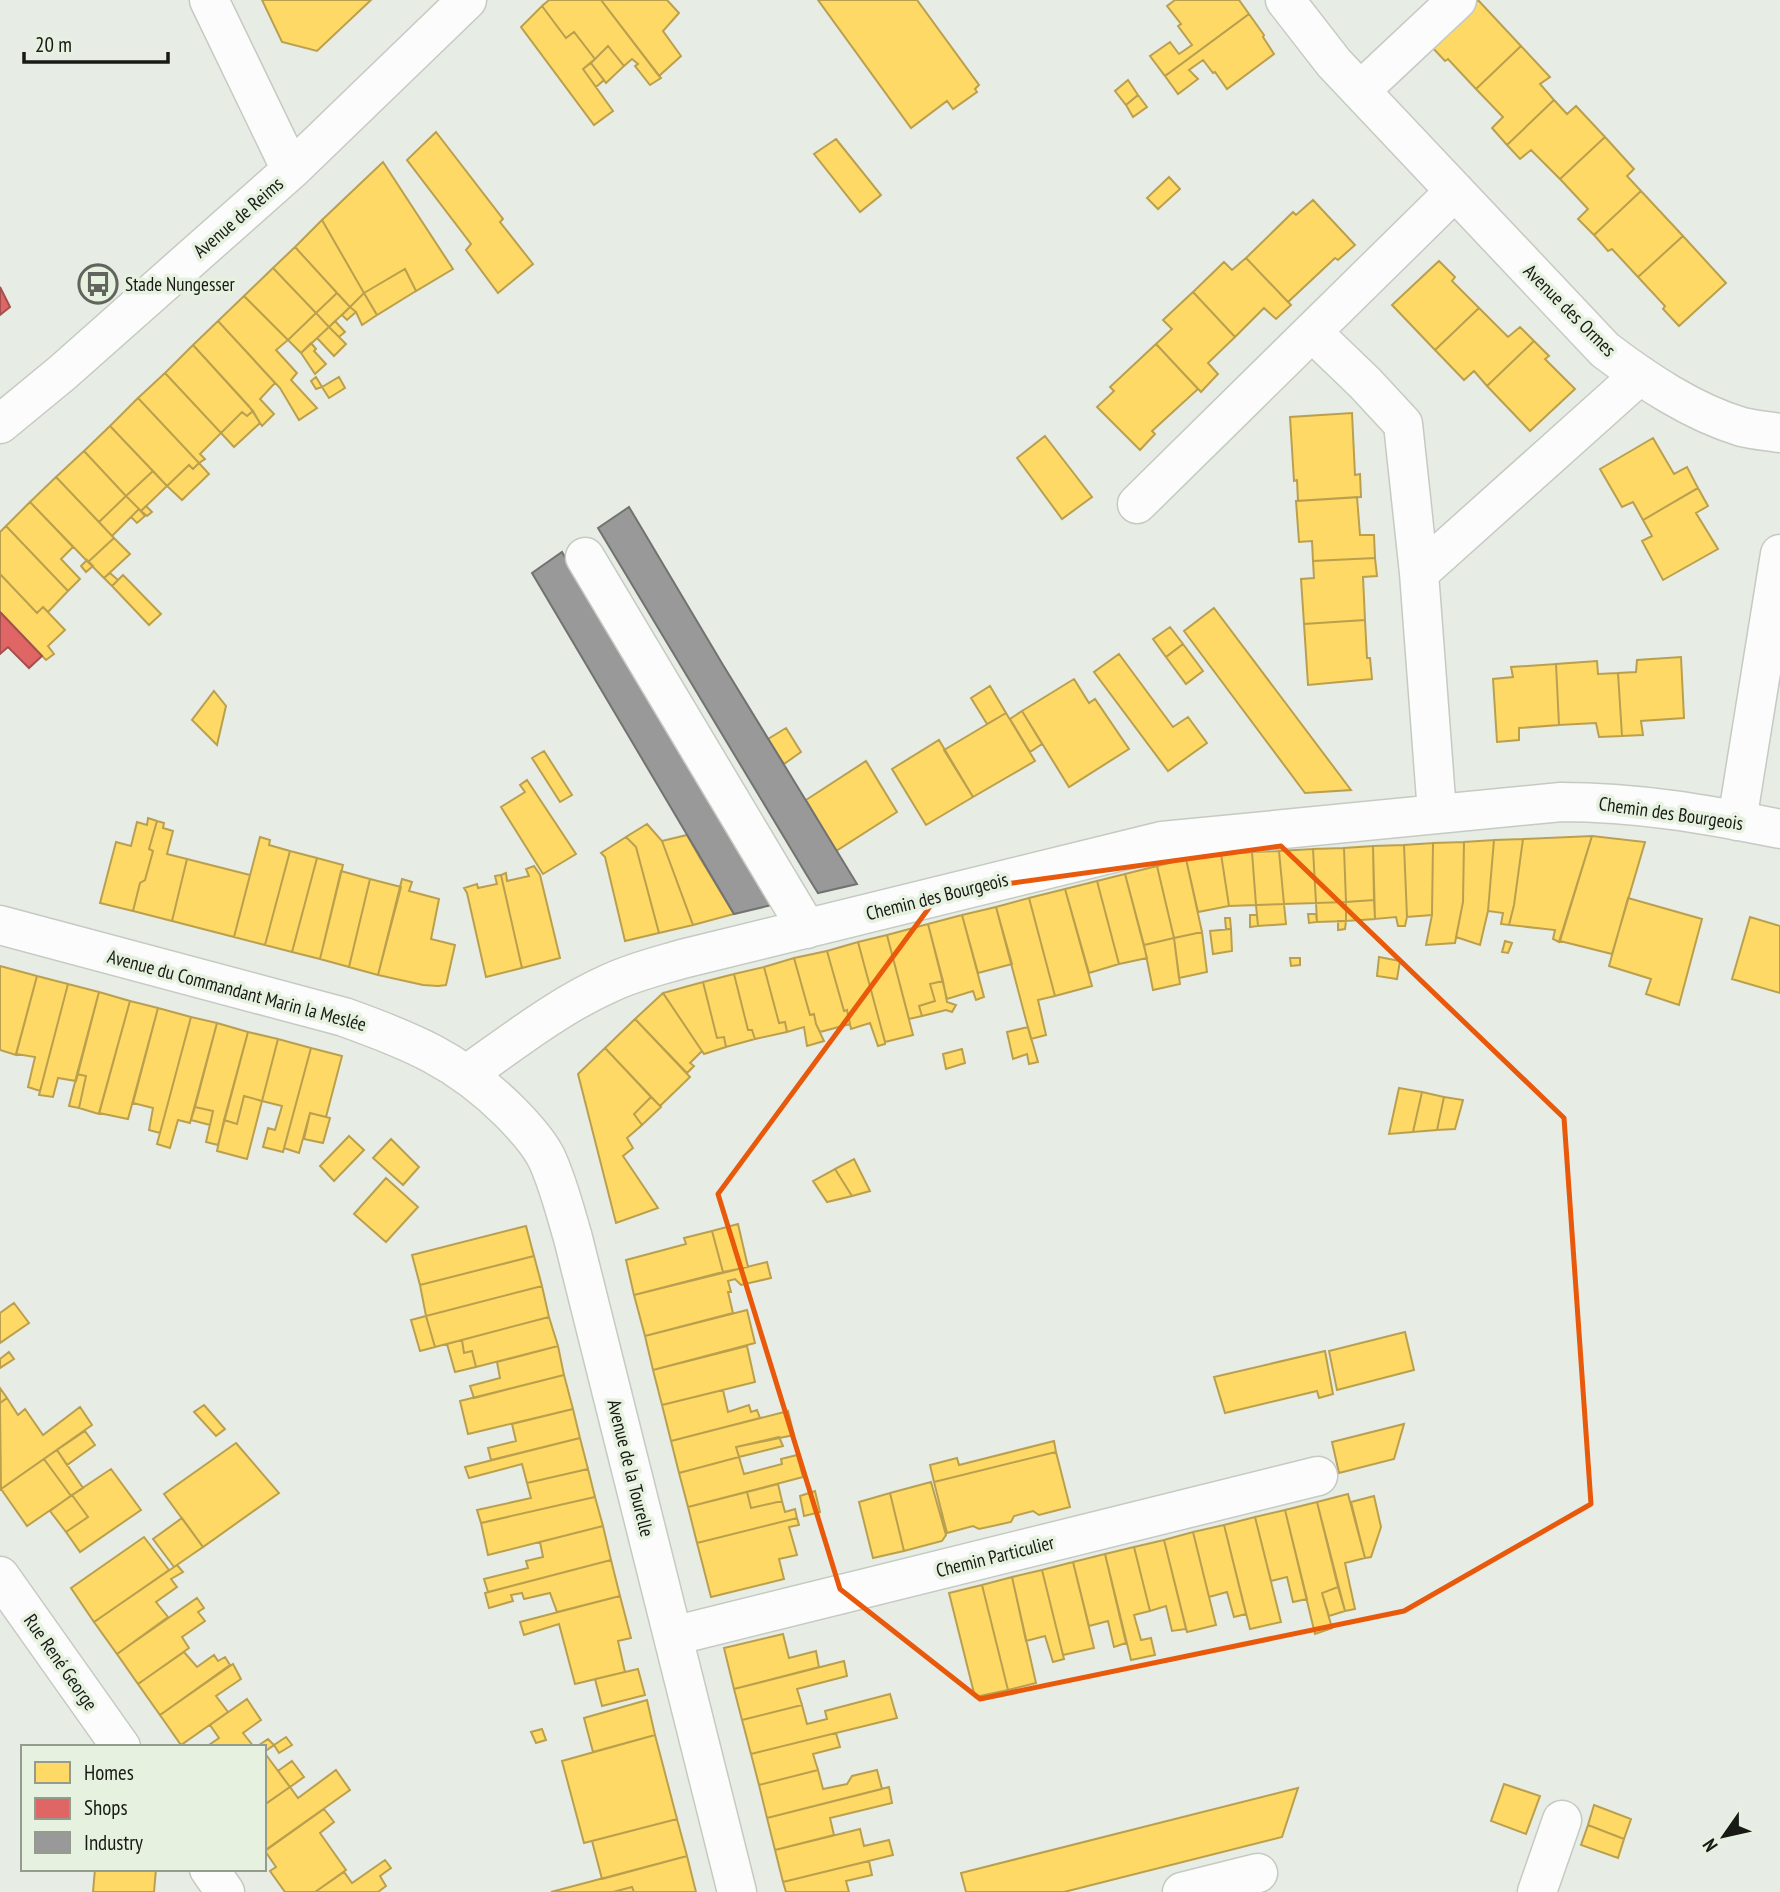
<svg xmlns="http://www.w3.org/2000/svg" width="1780" height="1892" font-family="'PT Sans Narrow',sans-serif">
<rect width="100%" height="100%" fill="#e7ede4"/>
<path fill="#ffd966" stroke="#baa04e" stroke-width="2" d="M262 0H371L317 51 282 42Z
M549 0H601L661 78 650 85 635 66 638 64 632 59 624 66 608 46 595 59 574 32 566 38 542 6Z
M601 0H667L679 13 663 31 681 56 659 76Z
M818 0H917L979 85 975 89 977 92 953 109 947 101 911 128Z
M1175 0H1239L1249 14 1165 76 1150 56 1170 42 1179 54 1192 45 1178 26 1181 24 1167 6Z
M1478 0 1521 46 1476 89 1448 59 1445 61 1430 45Z
M542 6 566 38 574 32 595 59 583 69 613 111 594 125 521 27Z
M1249 14 1264 35 1263 37 1274 54 1227 89 1215 72 1213 73 1203 60 1189 70 1198 79 1178 94 1165 76Z
M608 46 624 66 606 83 591 63Z
M1521 46 1550 77 1540 84 1554 100 1507 145 1492 128 1503 117 1476 89Z
M591 63 604 80 596 87 583 69Z
M1128 80 1138 95 1126 105 1115 91Z
M1138 95 1147 107 1133 117 1126 105Z
M1554 100 1567 114 1576 106 1605 137 1560 179 1531 150 1520 159 1507 145Z
M436 132 503 219 500 222 533 264 498 293 466 250 471 244 407 160Z
M1605 137 1634 169 1627 176 1641 191 1594 235 1578 219 1588 209 1560 179Z
M836 139 881 195 860 212 814 154Z
M383 162 453 269 416 291 405 269 364 293 322 220Z
M1169 177 1180 189 1158 209 1147 198Z
M1641 191 1683 236 1638 277 1612 249 1608 251 1594 235Z
M1313 200 1355 245 1338 260 1335 258 1288 302 1246 258 1293 212 1296 215Z
M322 220 364 293 350 307 295 247Z
M1683 236 1726 283 1679 326 1663 309 1665 306 1638 277Z
M295 247 337 293 316 313 273 268Z
M1246 258 1291 305 1276 319 1264 308 1235 337 1193 292 1224 262 1232 270Z
M1439 261 1455 277 1452 281 1479 308 1435 350 1392 305Z
M273 268 316 313 288 340 244 296Z
M405 269 416 291 377 315 364 293Z
M1193 292 1235 337 1208 363 1218 374 1201 392 1156 344 1172 329 1163 320Z
M337 293 350 307 329 327 316 313Z
M364 293 377 315 362 325 356 312 350 307Z
M244 296 288 340 276 350 297 373 291 380 317 408 299 420 280 388 218 321Z
M350 307 356 312 347 320 342 315Z
M1479 308 1508 337 1520 327 1534 341 1487 386 1474 371 1464 380 1435 350Z
M316 313 329 327 301 353 288 340Z
M218 321 275 383 260 399 274 414 262 426 249 406 193 345Z
M335 321 345 332 339 337 329 327Z
M329 327 346 344 334 356 317 338Z
M1534 341 1549 356 1545 359 1575 389 1530 431 1487 386Z
M311 343 316 349 314 351 326 364 315 374 301 353Z
M1156 344 1198 389 1152 431 1155 434 1140 450 1097 407 1114 391 1110 387Z
M193 345 253 411 247 416 242 412 221 433 165 373Z
M165 373 221 433 200 454 205 459 199 463 138 398Z
M316 377 322 387 316 389 311 381Z
M339 377 345 388 329 398 322 387Z
M138 398 199 463 193 469 189 465 167 486 110 426Z
M253 411 260 423 234 447 221 433 242 412 247 416Z
M1352 413 1355 475 1360 474 1361 497 1298 501 1297 480 1294 481 1290 417Z
M110 426 153 471 126 496 84 451Z
M1045 436 1092 497 1062 519 1017 458Z
M1653 438 1674 474 1687 467 1698 488 1643 520 1633 502 1622 507 1600 469Z
M84 451 126 496 99 522 56 477Z
M199 463 209 474 182 500 167 486 189 465 193 469Z
M153 471 167 486 141 511 126 496Z
M56 477 114 538 88 562 30 502Z
M1698 488 1708 506 1696 513 1718 549 1663 580 1642 541 1652 536 1643 520Z
M126 496 139 509 112 536 99 522Z
M1357 497 1360 535H1374L1375 558 1313 561 1312 541 1299 542 1296 501Z
M30 502 73 547 61 559 80 579 68 591 6 526Z
M146 506 152 512 147 516 141 511Z
M139 509 145 516 137 523 131 517Z
M6 526 68 591 48 612 43 607 37 613 0 574V532Z
M114 538 130 554 104 578 88 562Z
M1375 558 1377 576 1363 577 1365 620 1304 624 1301 579 1314 578 1313 561Z
M87 560 93 566 86 572 81 566Z
M110 573 118 580 112 586 104 578Z
M0 574 37 613 43 607 65 630 48 646 54 654 46 660 0 612Z
M123 575 161 614 149 625 112 586Z
M1214 608 1275 689 1351 790 1305 793 1184 631Z
M1365 620 1367 658H1370L1372 679 1308 685 1304 624Z
M1170 627 1183 644 1166 657 1153 639Z
M1183 644 1203 671 1186 684 1166 657Z
M1119 654 1173 727 1188 717 1207 743 1168 771 1094 672Z
M1681 657 1684 718 1641 721 1643 735 1622 736 1618 673 1636 672 1637 660Z
M1597 661 1598 674 1618 673 1622 736 1599 737 1596 723 1559 725 1556 664Z
M1556 664 1559 725 1519 728V740L1497 742 1493 679 1513 677 1511 667Z
M1074 679 1089 703 1095 699 1129 749 1069 787 1022 711Z
M990 686 1006 713 987 724 971 698Z
M214 691 226 706 217 745 192 720Z
M1022 711 1042 744 1030 752 1010 719Z
M1006 713 1035 761 973 797 944 750Z
M786 728 801 752 784 764 768 739Z
M939 740 973 797 926 825 892 769Z
M544 751 572 795 560 802 532 758Z
M866 761 897 812 836 851 806 800Z
M527 780 576 854 543 874 501 807 525 792 520 785Z
M148 818 157 821 149 849 153 851 145 880 140 883 133 911 100 903 116 842 131 846 137 822 147 825Z
M157 821 164 823 163 828 173 831 167 854 187 859 172 921 133 911 140 883 145 880 153 851 149 849Z
M647 824 662 841 693 925 659 933 636 847 626 837Z
M687 835 700 858 734 914 693 925 662 841Z
M1592 836 1645 842 1612 954 1560 941Z
M1592 836 1559 942 1553 939 1555 930 1509 925 1514 905 1523 839Z
M260 837 270 840 269 845 290 851 265 945 234 937Z
M626 837 636 847 659 933 625 941 605 857 601 853Z
M1523 839 1514 905 1509 925 1501 924 1503 913 1488 911 1494 840Z
M1494 840 1488 911 1480 945 1456 937 1463 902 1464 842Z
M1464 842 1463 902 1455 943 1426 945 1432 915 1433 843Z
M1433 843 1432 915 1407 917 1404 845Z
M1404 845 1407 917 1405 926H1398L1396 917 1375 919 1373 846Z
M1373 846 1374 900 1346 902 1344 848Z
M1344 848 1346 902 1316 903 1313 849Z
M1313 849 1316 903 1284 904 1279 851Z
M290 851 317 858 292 952 265 945Z
M1279 851 1284 904 1256 905 1252 852Z
M1252 852 1256 905 1229 906 1221 854Z
M1211 853 1221 854 1229 906 1198 912 1186 859Z
M317 858 343 865 320 959 292 952Z
M187 859 250 875 234 937 172 921Z
M1186 859 1202 932 1174 938 1157 866Z
M534 866 540 875 560 958 522 968 501 875 506 873 507 881 529 876 526 869Z
M1157 866 1174 938 1144 945 1125 874Z
M341 871 370 879 349 967 320 959Z
M1125 874 1147 958 1119 964 1097 881Z
M501 875 522 968 486 977 467 893 464 888 477 884 478 888 497 884 495 876Z
M370 879 401 887 378 975 349 967Z
M402 879 412 882 409 891 439 899 431 939 455 945 446 985 438 986 423 985 378 975Z
M1097 881 1119 964 1089 973 1065 889Z
M1065 889 1092 986 1055 996 1029 898Z
M1029 898 1055 996 1038 1000 1046 1035 1031 1039 996 907Z
M1628 898 1702 919 1679 1005 1646 994 1651 979 1609 966Z
M1374 900 1375 919 1346 921V902Z
M1346 902V921L1317 922 1316 903Z
M1284 904 1286 924 1258 926 1256 905Z
M996 907 1012 964 978 973 962 915Z
M1308 914H1316L1317 922 1309 923Z
M962 915 984 997 976 1000 973 991 947 999 928 924Z
M1250 915H1257L1258 926 1250 927Z
M1750 917 1780 926V993L1732 979Z
M1225 918H1230L1231 929H1226Z
M1338 921H1346L1345 929 1338 930Z
M928 924 943 981 930 984 935 1001 919 1006 922 1016 909 1019 887 935Z
M1231 929 1232 951 1213 954 1210 931Z
M1202 932 1207 972 1179 978 1174 938Z
M887 935 913 1035 885 1042 858 942Z
M1174 938 1180 984 1153 990 1144 945Z
M1505 941 1512 943 1508 953 1502 952Z
M858 942 885 1042V1044L878 1046 870 1023 851 1029 847 1010 844 1011 827 951Z
M827 951 844 1011 847 1010 850 1024 820 1032 816 1024 814 1014 810 1015 794 958Z
M1379 957 1400 961 1397 979 1377 976Z
M794 958 810 1015 814 1014 816 1024 824 1041 807 1046 804 1027 787 1032 785 1022 779 1023 764 967Z
M1290 958H1300V965L1291 966Z
M0 966 37 976 16 1055 0 1050Z
M764 967 779 1023 785 1022 787 1032 755 1039 752 1030H748L734 974Z
M734 974 748 1030H752L755 1039 726 1047 724 1037 717 1038 703 982Z
M37 976 68 984 40 1091 28 1087 35 1057 16 1054Z
M943 981 947 1002 956 1005 952 1012 946 1010 922 1016 919 1006 935 1001 930 984Z
M703 982 717 1038 724 1037 726 1047 704 1054 663 993Z
M68 984 99 992 76 1081 58 1078 53 1097 39 1095Z
M99 992 130 1001 99 1114 79 1108 86 1076 77 1074Z
M663 993 702 1051 690 1063 694 1066 687 1073 635 1019Z
M130 1001 158 1008 128 1119 99 1113Z
M158 1008 191 1017 160 1133 149 1130 153 1108 133 1103Z
M191 1017 217 1023 190 1123 178 1120 170 1148 157 1144Z
M635 1019 690 1077 660 1106 605 1048Z
M217 1023 248 1032 218 1145 206 1142 213 1111 195 1107Z
M1028 1027 1038 1062 1029 1064 1027 1054 1013 1059 1007 1032Z
M248 1032 278 1039 262 1101 244 1096 237 1124 224 1120Z
M278 1039 311 1048 283 1152 263 1147 268 1128 275 1130 282 1106 262 1101Z
M311 1048 342 1056 326 1117 330 1118 310 1113 299 1153 284 1148Z
M605 1048 651 1097 634 1114 642 1125 627 1138 633 1148 623 1156 658 1208 616 1223 578 1074Z
M962 1049 965 1063 946 1069 943 1054Z
M77 1074 86 1076 79 1108 69 1106Z
M1399 1088 1422 1092 1413 1132 1389 1134Z
M1422 1092 1444 1097 1437 1130 1413 1132Z
M244 1096 262 1101 247 1159 217 1151 224 1120 237 1124Z
M651 1097 661 1107 642 1125 634 1114Z
M1444 1097 1463 1100 1455 1129 1437 1130Z
M195 1107 213 1111 210 1125 191 1120Z
M310 1113 330 1118 323 1143 304 1139Z
M349 1136 364 1150 334 1181 320 1166Z
M391 1139 419 1167 403 1185 373 1158Z
M854 1159 870 1191 852 1196 835 1169Z
M835 1169 852 1196 827 1202 813 1181Z
M386 1178 418 1207 386 1242 354 1214Z
M738 1224 748 1267 723 1272 712 1231Z
M526 1226 534 1256 420 1285 412 1255Z
M712 1231 723 1272 634 1295 626 1260 686 1244 684 1238Z
M534 1256 542 1286 426 1316 420 1285Z
M767 1262 771 1278 741 1285 735 1279 728 1281 731 1292H728L733 1313 645 1336 634 1295Z
M542 1286 549 1317 435 1347 426 1316Z
M14 1303 29 1323 0 1343V1313Z
M747 1310 755 1343 653 1370 645 1336Z
M426 1316 435 1347 420 1351 411 1320Z
M549 1317 558 1346 476 1367 472 1351 464 1353 462 1340Z
M1405 1332 1414 1370 1337 1390 1329 1351Z
M462 1340 464 1353 472 1351 476 1367 455 1372 447 1344Z
M558 1346 564 1375 474 1398 470 1386 500 1378 497 1362Z
M747 1346 755 1382 662 1405 653 1370Z
M1325 1351 1333 1394 1319 1398 1317 1391 1225 1413 1214 1377Z
M9 1352 14 1359 0 1368V1359Z
M564 1375 573 1409 468 1434 460 1401Z
M0 1388 7 1398 0 1403Z
M723 1390 728 1412 749 1405 751 1412 757 1410 760 1418 671 1441 662 1405Z
M7 1398 18 1415 25 1409 43 1435 80 1407 92 1425 1 1489 0 1403Z
M204 1405 225 1429 216 1436 194 1412Z
M573 1409 580 1438 491 1460 488 1448 516 1441 512 1424Z
M788 1411 794 1435 736 1447 739 1457 679 1473 671 1441Z
M1404 1424 1394 1459 1339 1473 1332 1442Z
M85 1431 95 1445 67 1465 57 1450Z
M779 1437 783 1446 739 1457 736 1447Z
M580 1438 588 1469 527 1483 522 1464 469 1478 465 1467Z
M1054 1441 1056 1452 934 1482 930 1465 957 1458 959 1465Z
M236 1443 279 1493 203 1547 164 1494Z
M57 1450 83 1488 71 1496 44 1459Z
M1056 1452 1070 1507 1039 1515 1033 1511 1014 1516 1011 1522 979 1529 973 1526 947 1533 934 1482Z
M797 1455 803 1477 688 1507 679 1473 739 1457 744 1474 782 1464 781 1459Z
M44 1459 71 1496 27 1526 1 1489Z
M111 1469 141 1510 80 1552 66 1532 88 1517 72 1495Z
M588 1469 595 1497 481 1523 477 1510 531 1498 527 1483Z
M931 1482 946 1535 942 1541 904 1551 890 1493Z
M778 1484 782 1501 751 1508 747 1492Z
M815 1491 820 1512 804 1516 800 1496Z
M747 1492 751 1508 782 1501 785 1512 795 1509 797 1518 697 1543 688 1507Z
M890 1493 904 1551 873 1558 859 1502Z
M1348 1494 1365 1558 1345 1563 1355 1609 1345 1611 1317 1502Z
M72 1495 88 1517 66 1532 50 1511Z
M1374 1496 1381 1527 1371 1557 1365 1558 1351 1502Z
M595 1497 603 1526 488 1555 481 1523Z
M1317 1502 1338 1587 1322 1593 1332 1628 1315 1634 1285 1510Z
M1285 1510 1307 1599 1293 1602 1287 1577 1271 1581 1255 1517Z
M1255 1517 1281 1622 1250 1629 1224 1525Z
M182 1518 203 1547 174 1567 153 1539Z
M797 1518 799 1525 789 1527 797 1555 779 1559 784 1579 711 1597 697 1543Z
M1224 1525 1246 1614 1234 1617 1227 1592 1209 1597 1193 1532Z
M603 1526 611 1560 488 1592 484 1579 528 1568 526 1561 543 1557 540 1542Z
M1193 1532 1216 1625 1187 1632 1164 1540Z
M144 1537 169 1570 94 1622 71 1588Z
M1164 1540 1186 1629 1172 1631 1166 1606 1150 1611 1134 1547Z
M1134 1547 1150 1611 1134 1615 1141 1640 1151 1638 1155 1655 1131 1660 1105 1554Z
M1105 1554 1126 1643 1114 1647 1108 1621 1089 1626 1073 1562Z
M611 1560 620 1596 557 1612 550 1593 524 1599 522 1593 511 1595 513 1601 489 1608 485 1593Z
M1073 1562 1094 1648 1063 1655 1042 1570Z
M177 1565 183 1572 171 1579 177 1587 156 1602 168 1617 117 1654 94 1622Z
M1042 1570 1064 1659 1053 1662 1045 1636 1026 1641 1012 1577Z
M1012 1577 1036 1683 1008 1690 982 1585Z
M982 1585 1008 1690 975 1697 949 1593Z
M1338 1587 1345 1611 1329 1616 1322 1593Z
M620 1596 631 1638 618 1641 625 1672 575 1684 559 1624 524 1635 520 1622Z
M197 1598 204 1608 198 1612 205 1621 182 1637 189 1648 138 1684 117 1654Z
M783 1634 789 1658 816 1651 819 1667 734 1689 724 1648Z
M184 1652 197 1667 214 1655 218 1661 225 1657 230 1665 160 1715 138 1684Z
M844 1661 847 1676 797 1689 802 1705 742 1720 734 1689Z
M233 1664 241 1679 216 1696 228 1712 181 1745 160 1715Z
M638 1669 645 1695 602 1706 595 1679Z
M890 1694 897 1718 751 1754 742 1720 802 1705 807 1724 827 1719 825 1711Z
M247 1699 261 1720 243 1733 254 1747H206L219 1738 210 1725Z
M647 1700 655 1735 593 1752 584 1718Z
M542 1729 546 1740 536 1743 531 1732Z
M836 1733 840 1747 813 1754 818 1770 759 1785 751 1754Z
M655 1735 677 1819 584 1843 562 1761Z
M286 1737 292 1745 279 1753 274 1745Z
M268 1739 274 1745 264 1752V1747H256Z
M264 1752 290 1787 264 1805Z
M292 1761 304 1777 290 1787 278 1771Z
M336 1770 350 1790 264 1851V1805L290 1787 298 1798Z
M818 1770 823 1789 847 1784 852 1776 877 1770 882 1789 767 1818 759 1785Z
M1504 1784 1540 1796 1526 1834 1491 1821Z
M889 1787 892 1803 830 1818 834 1835 775 1850 767 1818Z
M1298 1788 1282 1837 1064 1892H966L961 1873Z
M1594 1805 1631 1819 1624 1839 1588 1825Z
M324 1809 334 1822 320 1833 346 1870 315 1892H285L270 1871 276 1867 265 1851Z
M677 1819 687 1856 602 1879 592 1841Z
M1588 1825 1624 1839 1618 1858 1581 1845Z
M860 1829 864 1846 889 1840 893 1855 783 1882 775 1850Z
M687 1856 696 1892H634L632 1887 613 1892H551Z
M385 1860 391 1868 380 1876 386 1886 378 1892H315L344 1872 352 1883Z
M869 1861 872 1875 846 1881 849 1892H786L783 1882Z
M95 1869H156L154 1892H93Z
M632 1887 634 1892H613Z"/>
<path fill="#e06666" stroke="#a4504e" stroke-width="2" d="M0 287 10 307 0 315Z
M0 612 42 656 29 668 8 647 0 654Z"/>
<path fill="#999" stroke="#727371" stroke-width="2" d="M629 507 723 665 857 884 818 893 808 877 598 528Z
M562 552 588 597 776 904 734 914 532 573Z"/>
<g fill="none" stroke-linecap="round" stroke-linejoin="round">
<g stroke="#c5cac2" stroke-width="41">
<path id="minor" d="M209 0 291 170
M1285 0 1334 63 1605 350C1646 381 1692 412 1742 427 1754 430 1768 431 1780 433
M1361 90 1457 0
M1312 332 1365 383 1403 424 1419 573 1437 813
M0 424 62 373 291 170 467 0
M1137 504 1455 191
M585 557 807 929
M1419 573 1640 375
M1737 821 1780 554
M0 925 344 1017C411 1041 458 1060 509 1111 523 1125 537 1140 546 1157 558 1182 565 1211 573 1238L737 1892
M467 1074C513 1042 558 1006 610 983 633 972 658 966 682 959L1162 841 1561 802C1636 802 1707 814 1780 829
M0 1576 121 1747
M673 1636 1318 1476
M209 1869 225 1892
M1182 1892 1258 1873
M1537 1892 1562 1820"/>
</g>
<use href="#minor" stroke="#fbfcfb" stroke-width="38"/>
</g>
<path fill="none" stroke="#e8590c" stroke-width="5" stroke-linejoin="round" d="M1281 846 1564 1118 1591 1504 1404 1611 980 1699 840 1589 718 1194 940 893Z"/>
<defs>
<g id="bus-ring" transform="scale(2.0125)"><circle r="9.5" fill="#e6f1e0" stroke="#60645d" stroke-width="1.5"/><path d="M-5-6H5V4H4V6H2V4H-2V6H-4V4H-5ZM-3.5-4V0h7V-4ZM-3.5 1.2v1.5H-2V1.2ZM2 1.2v1.5H3.5V1.2Z" fill="#60645d"/></g>
</defs>
<g fill-rule="evenodd">
<use href="#bus-ring" x="98" y="284"/>
</g>
<g text-anchor="middle" stroke-width="7" stroke-linejoin="round" paint-order="stroke">
<g font-size="19" fill="#181b15" stroke="#e6f1e0">
<text transform="translate(238 217) rotate(-41)" y="7">Avenue de Reims</text>
<text transform="translate(1570 310) rotate(45)" y="7">Avenue des Ormes</text>
<text transform="translate(1671 813) rotate(8)" y="7">Chemin des Bourgeois</text>
<text transform="translate(937 896) rotate(-14)" y="7">Chemin des Bourgeois</text>
<text transform="translate(237 990) rotate(15)" y="7">Avenue du Commandant Marin la Meslée</text>
<text transform="translate(631 1468) rotate(76)" y="7">Avenue de la Tourelle</text>
<text transform="translate(995 1556) rotate(-14)" y="7">Chemin Particulier</text>
<text transform="translate(61 1662) rotate(55)" y="7">Rue René George</text>
</g>
<g font-size="19" fill="#181b15" stroke="#e6f1e0" text-anchor="start">
<text x="125" y="291">Stade Nungesser</text>
</g>
</g>
<rect x="21" y="1745" width="245" height="126" fill="#e6f1e0" stroke="#949b8f" stroke-width="2"/>
<rect x="35" y="1762" width="35" height="21" fill="#ffd966" stroke="#949b8f" stroke-width="2"/>
<text x="84" y="1780" font-size="21" fill="#181b15">Homes</text>
<rect x="35" y="1798" width="35" height="21" fill="#e06666" stroke="#949b8f" stroke-width="2"/>
<text x="84" y="1815" font-size="21" fill="#181b15">Shops</text>
<rect x="35" y="1832" width="35" height="21" fill="#999999" stroke="#949b8f" stroke-width="2"/>
<text x="84" y="1850" font-size="21" fill="#181b15">Industry</text>
<g transform="translate(1724 1836) rotate(236)" stroke="#e6f1e0" stroke-width="5" paint-order="stroke">
<path d="M0-5L12 26L0 18L-12 26Z" fill="#181b15"/>
<text y="-10" font-size="19" font-weight="bold" text-anchor="middle" fill="#181b15">N</text>
</g>
<path d="M24 52v10h144v-10" fill="none" stroke="#181b15" stroke-width="3.5"/>
<text x="35" y="52" font-size="21" fill="#181b15" stroke="#e6f1e0" stroke-width="5" paint-order="stroke">20 m</text>
</svg>
